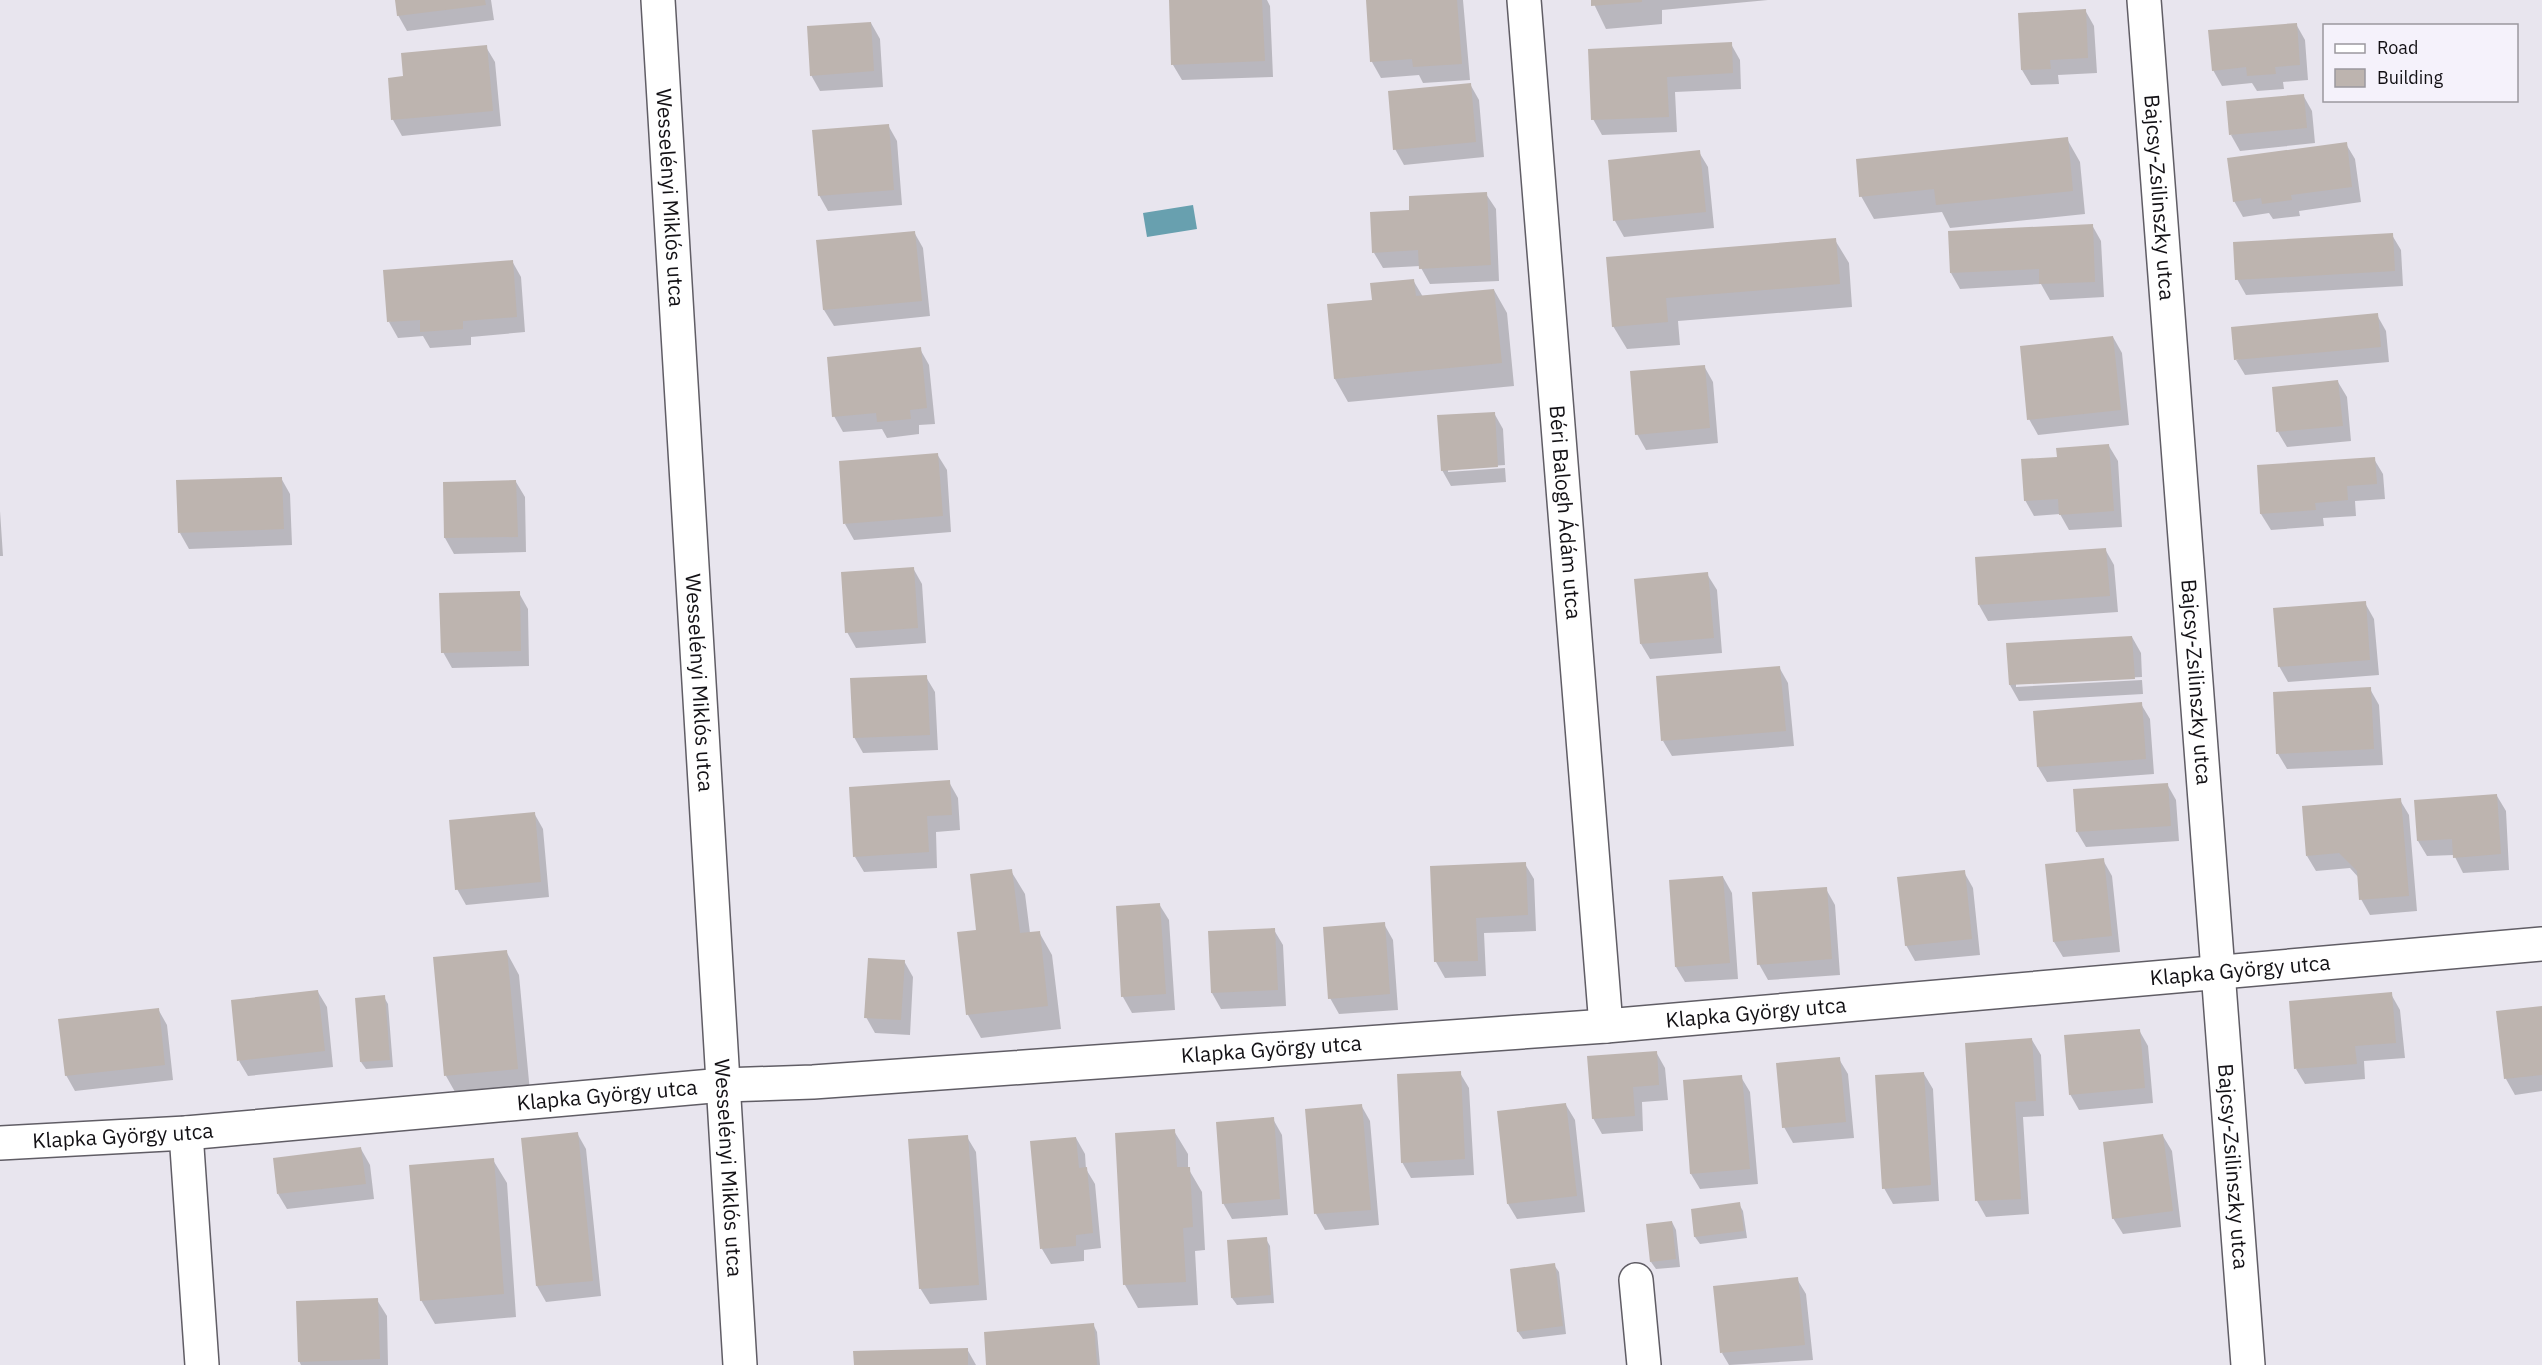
<svg xmlns="http://www.w3.org/2000/svg" width="2542" height="1365" font-family="'IBM Plex Sans',sans-serif">
<rect width="100%" height="100%" fill="#e8e5ee"/>
<path fill="#68a0af" d="M1193 205 1197 229 1147 237 1143 213Z"/>
<path fill="#0003" d="M396 0H491L494 20 407 31 398 15Z
M1171 0H1267L1270 6 1273 77 1182 80 1173 65Z
M1368 0H1463L1470 80 1423 83 1419 75 1381 78 1372 62Z
M1592 0H1768L1662 10V24L1606 29Z
M2085 10 2094 26 2097 73 2058 75 2059 84 2031 85 2022 70Z
M871 23 880 39 883 87 820 91 811 75Z
M2296 24 2305 40 2308 80 2283 82 2284 89 2257 91 2252 83 2222 86 2213 70Z
M1731 44 1740 60 1741 89 1675 92 1677 132 1602 135 1593 119 1590 50Z
M486 47 495 62 501 126 402 136 393 120 389 79 405 78Z
M1470 84 1479 100 1484 157 1404 165 1395 149Z
M2303 95 2312 111 2315 143 2240 151 2231 135Z
M888 125 897 141 902 205 828 211 819 195Z
M2067 139 2080 162 2085 214 1950 228 1942 212 1874 219 1861 196Z
M2346 144 2355 159 2361 202 2299 211 2300 216 2273 219 2269 213 2243 217 2234 201Z
M1699 152 1708 167 1714 228 1624 237 1615 221 1609 161Z
M1486 194 1496 209 1499 281 1430 284 1420 266 1383 268 1374 253 1410 212Z
M2092 225 2101 241 2104 297 2050 300 2041 284 1960 289 1951 273Z
M914 232 923 248 930 316 834 326 824 310 818 242Z
M2392 235 2401 250 2403 286 2246 295 2237 279Z
M1835 240 1849 263 1852 307 1678 321 1680 345 1627 349 1613 326 1608 258Z
M512 261 521 277 525 332 471 337V345L430 348 423 336 398 338 389 322Z
M1413 280 1423 297 1494 290 1507 313 1514 386 1348 402 1335 379 1328 306 1374 301Z
M2377 315 2386 331 2389 362 2245 375 2236 360Z
M2113 337 2122 353 2129 425 2038 435 2029 419Z
M920 349 929 365 935 424 919 425V434L887 438 882 429 843 432 834 416Z
M1704 366 1713 382 1718 443 1646 450 1637 434Z
M2338 382 2347 397 2351 441 2287 447 2278 432Z
M1494 413 1503 429 1505 465 1448 469V472L1505 468 1506 482 1451 486 1442 470Z
M2109 446 2118 461 2122 527 2069 530 2060 514 2034 516 2025 500 2058 459Z
M937 454 947 470 951 532 854 540 845 524Z
M2374 459 2383 474 2385 499 2355 501 2356 516 2323 518 2324 526 2271 530 2261 514 2259 466Z
M281 478 290 494 292 545 189 549 180 533Z
M516 482 525 497 526 552 454 554 445 538 444 484Z
M0 511 3 556H0Z
M2105 549 2114 565 2118 612 1988 621 1979 605Z
M913 568 922 584 926 643 856 648 847 632Z
M1707 574 1717 590 1722 653 1650 659 1641 644Z
M519 593 528 609 529 666 452 668 443 652Z
M2365 603 2374 619 2379 675 2288 682 2279 666Z
M2132 637 2141 653 2142 677 2016 683V687L2142 680 2143 694 2019 701 2010 685 2008 644Z
M1779 667 1788 683 1794 746 1672 756 1663 741Z
M926 677 935 692 938 750 863 753 854 737Z
M2370 689 2379 705 2383 765 2287 769 2278 754Z
M2141 704 2150 719 2154 774 2047 782 2038 767Z
M949 782 958 798 960 830 936 832 937 868 864 872 855 857Z
M2167 784 2176 800 2179 841 2086 847 2077 832Z
M2497 796 2506 811 2509 870 2463 873 2454 855 2427 856 2418 841Z
M2400 800 2409 815 2417 911 2370 915 2361 899 2359 878 2350 868 2316 871 2307 856Z
M534 813 543 829 549 897 466 905 457 889Z
M2103 860 2112 876 2120 952 2063 957 2054 942Z
M1525 864 1534 879 1536 931 1484 933 1486 976 1445 978 1436 962 1432 867Z
M1011 871 1025 894 1030 933 1039 932 1052 955 1061 1029 981 1038 968 1015 958 933 978 931Z
M1964 872 1973 888 1980 955 1915 961 1906 945Z
M1723 877 1732 893 1738 979 1685 982 1676 967Z
M1826 889 1835 905 1840 975 1768 980 1759 964Z
M1159 904 1169 920 1175 1010 1132 1013 1123 997 1118 907Z
M1384 924 1393 940 1398 1010 1339 1014 1330 998Z
M1274 930 1283 945 1286 1006 1221 1009 1212 993 1209 932Z
M506 951 519 975 530 1092 459 1099 446 1076Z
M904 961 913 977 910 1035 875 1033 866 1017Z
M318 992 327 1007 333 1067 248 1076 239 1061Z
M2391 994 2400 1010 2405 1058 2364 1061 2365 1079 2305 1084 2296 1069Z
M384 997 388 1004 393 1067 366 1069 361 1062Z
M2542 1008V1091L2515 1095 2506 1079 2498 1012Z
M158 1009 167 1025 173 1080 75 1091 66 1075Z
M2139 1030 2148 1046 2153 1103 2079 1110 2070 1094Z
M2032 1040 2041 1055 2044 1116 2023 1117 2029 1214 1986 1217 1977 1201 1967 1044Z
M1656 1052 1665 1068 1668 1100 1642 1102 1643 1131 1602 1134 1593 1118Z
M1839 1059 1848 1074 1854 1138 1793 1143 1784 1127Z
M1460 1073 1469 1088 1474 1175 1411 1178 1402 1162Z
M1924 1074 1933 1089 1939 1201 1893 1204 1884 1188Z
M1741 1077 1750 1092 1758 1184 1700 1189 1691 1174Z
M1361 1105 1370 1121 1379 1225 1325 1230 1316 1214 1307 1110Z
M1566 1105 1575 1120 1585 1212 1517 1219 1508 1204Z
M1273 1119 1282 1135 1288 1215 1232 1219 1223 1203Z
M1174 1131 1188 1154V1168L1202 1192 1205 1250 1195 1251 1198 1305 1138 1308 1125 1285Z
M577 1133 586 1149 601 1296 546 1302 537 1286 522 1139Z
M2163 1136 2172 1151 2181 1227 2123 1234 2113 1218Z
M967 1137 976 1152 987 1300 930 1304 920 1288Z
M1076 1138 1085 1154 1086 1169 1095 1184 1101 1248 1084 1250V1261L1051 1264 1042 1249Z
M361 1149 370 1165 374 1199 287 1209 278 1194Z
M493 1160 507 1183 516 1317 435 1324 421 1300Z
M1739 1204 1743 1211 1747 1238 1700 1244 1695 1237 1692 1210Z
M1672 1222 1676 1230 1680 1267 1656 1269 1651 1262Z
M1266 1239 1270 1246 1274 1303 1237 1305 1232 1298Z
M1554 1265 1559 1272 1566 1334 1523 1339 1518 1332Z
M1797 1279 1806 1294 1813 1360 1729 1365 1722 1353Z
M377 1300 387 1316 388 1365H301L299 1361Z
M1093 1324 1097 1332 1100 1365H988Z
M967 1349 976 1365H855Z"/>
<path fill="#bdb4af" d="M395 0H485L486 5 397 16Z
M1169 0H1262L1265 61 1171 65Z
M1366 0H1457L1462 64 1413 67 1412 59 1370 62Z
M1591 0H1642V2L1591 6Z
M2086 9 2088 58 2050 60 2051 69 2021 70 2018 13Z
M871 22 874 71 810 76 807 26Z
M2297 23 2300 65 2275 67 2276 74 2247 76 2246 67 2212 71 2208 30Z
M1732 42 1733 73 1667 77 1669 117 1591 120 1588 49Z
M487 45 493 111 391 120 388 78 403 76 401 53Z
M1471 83 1476 142 1393 150 1388 91Z
M2304 94 2307 128 2229 135 2226 101Z
M889 124 894 190 818 196 812 130Z
M2068 137 2073 191 1936 205 1934 189 1859 197 1856 159Z
M2347 142 2352 187 2291 195 2292 200 2262 204 2261 198 2233 202 2227 158Z
M1700 150 1706 212 1613 221 1608 160Z
M1487 192 1491 265 1419 269 1418 250 1372 253 1370 212 1409 210V196Z
M2093 224 2095 282 2039 284V269L1950 273 1948 231Z
M915 231 922 301 823 310 816 240Z
M2393 233 2395 271 2235 280 2233 242Z
M1836 238 1840 284 1666 298 1668 322 1612 327 1606 257Z
M513 260 517 317 463 321V329L420 332V320L387 322 383 270Z
M1414 279 1416 296 1494 289 1502 363 1334 379 1327 304 1372 300 1370 283Z
M2378 313 2381 347 2234 360 2231 327Z
M2113 336 2121 410 2027 420 2020 346Z
M921 347 927 408 910 410 911 419 877 422 876 413 832 417 827 357Z
M1705 365 1710 428 1635 435 1630 371Z
M2338 380 2343 426 2276 432 2272 387Z
M1495 412 1498 467 1441 471 1437 415Z
M2109 444 2114 511 2059 515 2058 499 2024 501 2021 459 2057 457 2056 448Z
M938 453 943 516 843 524 839 461Z
M2375 457 2377 484 2347 486 2348 500 2315 503 2316 510 2260 514 2257 465Z
M282 477 284 529 178 533 176 480Z
M516 480 518 537 444 538 443 482Z
M2106 548 2110 596 1978 605 1975 557Z
M914 567 918 628 845 633 841 572Z
M1708 572 1714 638 1640 644 1634 579Z
M520 591 521 651 441 653 439 593Z
M2366 601 2370 660 2278 667 2273 608Z
M2132 636 2135 679 2009 685 2006 643Z
M1780 666 1786 731 1661 741 1656 676Z
M927 675 930 735 853 738 850 678Z
M2371 687 2374 749 2276 754 2273 692Z
M2142 702 2146 759 2037 767 2033 711Z
M950 780 952 815 927 816 929 852 853 857 849 787Z
M2168 783 2171 826 2076 832 2073 789Z
M2497 794 2501 854 2453 858 2452 839 2417 841 2414 800Z
M2401 798 2409 896 2359 900 2357 871 2339 853 2306 856 2302 806Z
M535 812 541 882 455 890 449 820Z
M2104 858 2112 936 2053 942 2045 864Z
M1526 862 1528 915 1476 918 1478 961 1434 962 1430 866Z
M1012 869 1020 933 1040 931 1048 1006 966 1015 957 932 976 930 970 874Z
M1965 870 1972 939 1905 946 1897 877Z
M1723 876 1730 963 1675 967 1669 880Z
M1827 887 1832 959 1757 965 1752 892Z
M1160 903 1166 994 1121 997 1116 906Z
M1385 922 1390 994 1328 999 1323 927Z
M1275 928 1278 990 1211 993 1208 931Z
M507 950 518 1069 444 1076 433 957Z
M868 958 905 960 901 1020 864 1018Z
M318 990 325 1051 237 1061 231 1000Z
M2392 992 2396 1043 2355 1046 2357 1064 2294 1069 2289 1001Z
M385 995 390 1060 360 1062 355 998Z
M2542 1006V1075L2504 1079 2496 1011Z
M159 1008 165 1065 65 1076 58 1019Z
M2140 1029 2145 1088 2069 1095 2064 1035Z
M2032 1038 2036 1101 2015 1102 2021 1199 1975 1201 1965 1043Z
M1657 1051 1659 1085 1633 1087 1635 1116 1592 1119 1587 1056Z
M1840 1057 1846 1122 1782 1128 1776 1063Z
M1461 1071 1465 1159 1401 1163 1397 1074Z
M1924 1072 1931 1185 1882 1189 1875 1075Z
M1742 1075 1750 1169 1690 1174 1683 1080Z
M1566 1103 1577 1196 1507 1204 1497 1111Z
M1362 1104 1371 1210 1314 1214 1305 1109Z
M1274 1117 1280 1199 1222 1204 1216 1122Z
M1175 1129 1177 1167H1190L1193 1227 1183 1228 1186 1282 1123 1285 1115 1133Z
M578 1132 593 1281 536 1286 521 1138Z
M2163 1134 2173 1211 2112 1219 2103 1142Z
M968 1135 979 1285 919 1289 908 1139Z
M1076 1137 1079 1168 1087 1167 1093 1233 1076 1235V1246L1040 1249 1030 1141Z
M361 1147 366 1184 277 1194 273 1158Z
M494 1158 504 1294 420 1301 409 1165Z
M1740 1202 1744 1231 1694 1237 1691 1209Z
M1672 1221 1676 1259 1650 1262 1646 1224Z
M1267 1237 1271 1295 1231 1298 1227 1240Z
M1555 1263 1563 1326 1517 1332 1510 1269Z
M1798 1277 1805 1345 1720 1353 1713 1286Z
M378 1298 380 1359 298 1362 296 1301Z
M1094 1323 1097 1365H986L984 1332Z
M968 1348V1365H854L853 1351Z"/>
<g fill="none" stroke-linecap="round" stroke-linejoin="round">
<g stroke="#605d65" stroke-width="36">
<g id="minor">
<path id="s1" d="M1524 0 1606 1026"/>
<path id="s2" d="M2144 0 2248 1365"/>
<path d="M186 1133 202 1365"/>
<path id="s3" d="M0 1143 186 1133 723 1085 813 1082 1606 1026 2542 944"/>
<path d="M1636 1280 1644 1365"/>
</g>
</g>
<g stroke="#605d65" stroke-width="36">
<g id="primary">
<path id="s4" d="M658 0 740 1365"/>
</g>
</g>
<use href="#minor" stroke="#fff" stroke-width="33"/>
<use href="#primary" stroke="#fff" stroke-width="33"/>
</g>
<g text-anchor="middle" stroke-width="4.5" stroke-linejoin="round" paint-order="stroke">
<g font-size="21" fill="#131115" stroke="#f5f2fb">
<text dy="7" stroke="none"><textPath href="#s4" startOffset="198">Wesselényi Miklós utca</textPath></text>
<text dy="7" stroke="none"><textPath href="#s2" startOffset="198">Bajcsy-Zsilinszky utca</textPath></text>
<text dy="7" stroke="none"><textPath href="#s1" startOffset="514">Béri Balogh Ádám utca</textPath></text>
<text dy="7" stroke="none"><textPath href="#s4" startOffset="684">Wesselényi Miklós utca</textPath></text>
<text dy="7" stroke="none"><textPath href="#s2" startOffset="684">Bajcsy-Zsilinszky utca</textPath></text>
<text dy="7" stroke="none"><textPath href="#s3" startOffset="2247">Klapka György utca</textPath></text>
<text dy="7" stroke="none"><textPath href="#s3" startOffset="1761">Klapka György utca</textPath></text>
<text dy="7" stroke="none"><textPath href="#s3" startOffset="1275">Klapka György utca</textPath></text>
<text dy="7" stroke="none"><textPath href="#s3" startOffset="609">Klapka György utca</textPath></text>
<text dy="7" stroke="none"><textPath href="#s3" startOffset="123">Klapka György utca</textPath></text>
<text dy="7" stroke="none"><textPath href="#s2" startOffset="1170">Bajcsy-Zsilinszky utca</textPath></text>
<text dy="7" stroke="none"><textPath href="#s4" startOffset="1170">Wesselényi Miklós utca</textPath></text>
</g>
</g>
<rect x="2323" y="24" width="195" height="78" fill="#f5f2fb" stroke="#9b989f" stroke-width="1.5"/>
<rect x="2335" y="44" width="30" height="9" fill="#ffffff" stroke="#9b989f" stroke-width="1.5"/>
<text x="2377" y="54" font-size="18" fill="#131115">Road</text>
<rect x="2335" y="69" width="30" height="18" fill="#bdb4af" stroke="#9b989f" stroke-width="1.5"/>
<text x="2377" y="84" font-size="18" fill="#131115">Building</text>
</svg>
